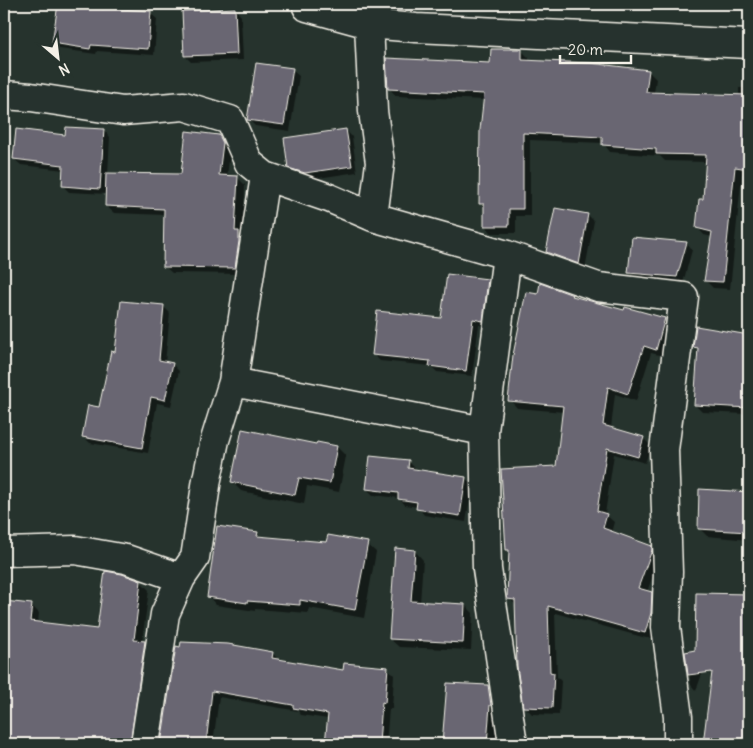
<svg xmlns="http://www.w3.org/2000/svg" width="753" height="748" font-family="Delius,sans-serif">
<rect width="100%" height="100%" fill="#26332d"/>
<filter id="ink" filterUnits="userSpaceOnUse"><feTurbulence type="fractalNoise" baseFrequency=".02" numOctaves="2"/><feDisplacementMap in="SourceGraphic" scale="10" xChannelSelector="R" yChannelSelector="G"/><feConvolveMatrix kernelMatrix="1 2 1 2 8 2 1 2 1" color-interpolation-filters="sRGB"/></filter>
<g filter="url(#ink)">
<path fill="#0007" d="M474 4H500L499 8Z
M607 4H646V9L612 8Z
M235 9 241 16 243 60 191 62 185 56Z
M105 11 150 13 157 19 154 55 97 51 96 54 60 49 53 43Z
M521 50 529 58V62L648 71 656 79 654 93 739 96V88H749V175L742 174 730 289 713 288 705 280 712 237 704 235 697 227 704 201 707 162 665 161 660 156 610 152 603 143 530 140V216H516V233H492L485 226V208L480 203 484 100 396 96 389 88 492 64Z
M292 70 299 76 290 131 255 126 248 119Z
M104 130 110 137 108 174 182 175 219 136 227 144 230 151 227 177H237L245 185 242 274 172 273 164 266 165 215 114 213 106 206 107 194 69 192 63 186 64 170 21 165 14 159 66 136Z
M346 130 352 137 357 172 312 179 296 174 290 167Z
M588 215 594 221 585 269 554 258 547 252Z
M686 243 692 250 683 283 636 279 630 273Z
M487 281 494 287 489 326 479 325 472 376 437 372 431 366 380 361 373 354 442 319Z
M539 296H572L575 298 664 319 672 327 663 356 651 353 636 401 615 394 611 428 643 438 651 446 645 463 614 454 605 514 614 522 611 533 651 547 659 554V558L647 592 651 593 659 601 658 622 653 638H646L555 613 557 677 561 681 559 715 532 714 524 706 517 607 509 598 510 553 507 549 557 467 564 412 517 408 510 400Z
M122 302 164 307 170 313 165 363 172 364 179 371 171 406 157 403 148 453 90 443 84 437 100 409 116 353Z
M746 307H749V540L707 536 699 528 743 493 745 414 702 412 695 405 699 351 694 347 746 335Z
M317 446 337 447 346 456 339 492 307 486 304 504 241 491 232 482Z
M409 462 415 468V470L466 479 472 485 466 522 424 515 418 507 405 505 399 498 373 495 367 489Z
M257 533 262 538 327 543 367 544 376 552 364 618 309 608 308 613 255 609V611L216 605 208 596Z
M415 551 423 560 420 603 465 605 473 613 471 650 399 647 390 639Z
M141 582 149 590 142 642H144L152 650 138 744H4V602L32 606 39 613 38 623 98 631Z
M698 594 749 595V699L720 697 717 640Z
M177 647 273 654 279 660 344 671 387 668 394 675 392 709H389L386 744H326L328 719 301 715 298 711 219 697 213 744H162Z
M686 653 708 657 696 691 691 685Z
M448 684 488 687 498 696 499 714 497 744H443Z
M708 719 749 725V744H705Z
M590 741 602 744H589Z"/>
<path fill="#696672" stroke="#f4f1e8" d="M58 4 104 9V8L151 11 148 49 91 45 90 49 52 43Z
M235 8 237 54 184 56 182 11Z
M491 49H522V60L590 63 649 70 646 92 749 95V169L735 167 723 282 704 281 712 232 696 228 699 199H703L706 155 656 154V149L602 145V137L523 133V209H509V226H484V204H479L480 130 484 94 388 89 386 58 490 63Z
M256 63 293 68 284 125 247 120Z
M66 127 104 129 100 189 62 186 63 165 13 159 16 129 65 135Z
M346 129 352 166 305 173 288 168 284 138Z
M186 131 219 135 223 143 219 175 238 176 235 231H239V241L235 268 163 267 164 209 105 206 106 173 181 174Z
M555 208 588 214 579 264 546 252Z
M632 237 687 242 677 277 628 273Z
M447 274 488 279 483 321 473 319 466 371 429 366 430 361 372 355 377 311 441 318Z
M540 283 573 295 572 296 624 310 625 307 665 318 656 350 644 346 628 394 608 387 603 425 644 437 638 457 607 448 597 511 607 514 603 528 652 546V550L638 588 652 592 651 613 645 633 548 606 550 672 554 673 552 708 523 707 517 667 515 600 507 599 509 550H506L501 469 556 466 563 406 508 401 513 355 526 292 538 294Z
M121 301 164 305 159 360 173 363 165 400 151 397 142 448 82 437 88 405 99 407 111 351 115 352Z
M696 326 749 335V408L694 405 698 348 693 347Z
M242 429 316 444 317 442 337 446 330 483 299 478 295 495 231 482Z
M370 456 409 460 408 468 466 477 460 516 416 509 417 502 398 499V493L366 489Z
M699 489 749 492V532L698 529Z
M217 526 258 532 257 536 326 542 328 535 368 542 355 610 300 600V605L247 601V603L207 597Z
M395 548 415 550 411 601 465 604 463 643 389 639Z
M105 571 122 574 141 581 134 640 145 641 130 744H94L69 739 68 744H4V601L32 604 30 621 97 629Z
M696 593 749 594V744H703L712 672 688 675 685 652 695 650Z
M181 642 228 644 273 652 272 658 343 670 344 663 388 667 385 703 382 702 379 744H325L328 714 293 708V705L212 691 206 744H161L176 646 180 647Z
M447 683 488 685 491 705H490L487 744H442Z"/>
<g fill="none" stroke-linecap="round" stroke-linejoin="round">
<g stroke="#f4f1e8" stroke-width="31">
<path id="minor" d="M307 4V7L369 24 416 28 749 44
M369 24 373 111 380 163 373 217
M4 95 31 97 123 111 184 106 230 120 249 163 265 176 329 198 373 217 507 255 598 287 684 297 664 450 668 572 666 627 678 717V744
M233 382 484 431 487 569 513 744
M484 431 507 255
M4 552 75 550 126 559 181 578
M145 744 165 614 181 578 195 558 207 479 215 440 233 382 265 176"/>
</g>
<use href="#minor" stroke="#26332d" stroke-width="28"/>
</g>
</g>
<rect width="753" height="748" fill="none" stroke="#26332d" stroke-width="20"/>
<rect x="10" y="10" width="733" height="728" fill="none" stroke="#f4f1e8" stroke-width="2" filter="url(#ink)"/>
<g transform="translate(58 58) rotate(152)" stroke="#26332d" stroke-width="4" paint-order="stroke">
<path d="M0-4L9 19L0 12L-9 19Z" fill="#f4f1e8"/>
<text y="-8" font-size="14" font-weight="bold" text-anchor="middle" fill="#f4f1e8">N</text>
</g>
<path d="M560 55v8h71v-8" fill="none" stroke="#f4f1e8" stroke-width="2.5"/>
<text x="568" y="55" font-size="15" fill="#f4f1e8" stroke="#26332d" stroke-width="4" paint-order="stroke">20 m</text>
</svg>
